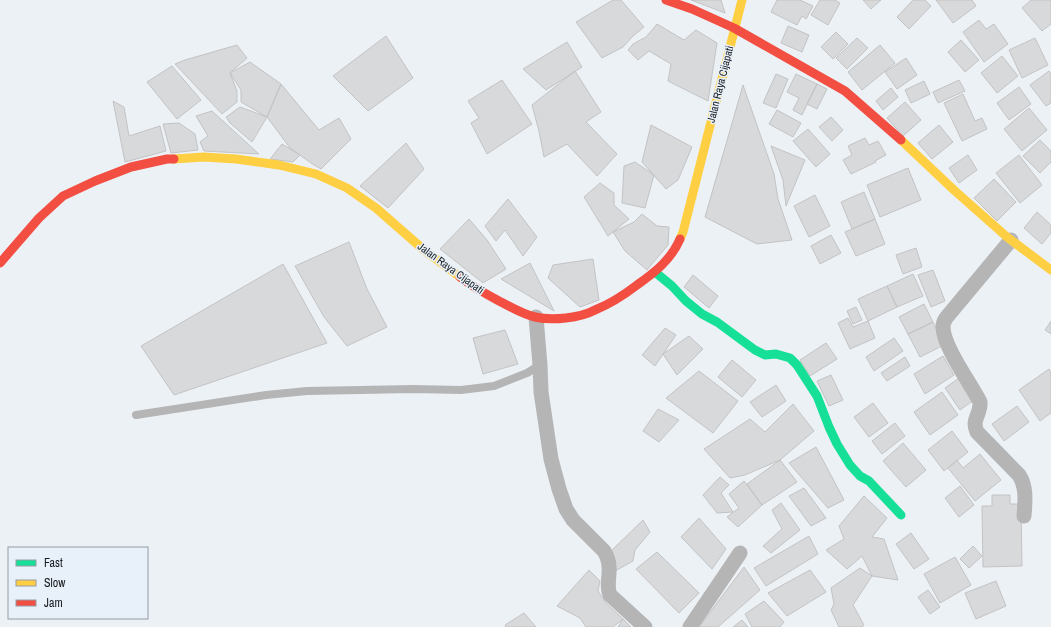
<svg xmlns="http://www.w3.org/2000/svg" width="1051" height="627" font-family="'Archivo Narrow',sans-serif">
<rect width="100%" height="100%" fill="#ecf1f6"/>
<path fill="#d8d9da" stroke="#c3c3c4" d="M613 0H621L644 27 633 36 623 47 602 58 576 22Z
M691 0H721L725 13Z
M777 0H800L813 6 806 19 802 16 797 25 771 12Z
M820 0H835L840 3 828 25 811 15Z
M863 0H881L871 9Z
M913 0H925L931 6 909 29 897 17Z
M936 0H972L976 6 953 23Z
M1031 0H1051V24L1042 31 1022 8Z
M979 20 986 29 994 24 1008 44 984 62 963 32Z
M657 24 684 40 696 30 717 43 708 101 668 81 671 64 649 51 638 60 628 50 633 44 646 37Z
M788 26 809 35 802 52 781 43Z
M836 32 848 44 833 59 821 47Z
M386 36 413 78 368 111 333 76Z
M857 38 868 48 847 69 836 58Z
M1035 38 1048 65 1022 78 1009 50Z
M961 40 979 60 965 72 948 52Z
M567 42 582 67 546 90 523 69Z
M237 45 247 58 230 73 237 91V102L222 114 175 64 185 60Z
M880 45 895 63 862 90 848 72Z
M1002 56 1018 76 997 93 981 73Z
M906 58 917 75 897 89 885 72Z
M250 62 281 84 267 117 241 102V90L230 73Z
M172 66 201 100 177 119 147 82Z
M575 71 601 112 586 122 617 154 597 176 567 144 544 157 539 131 532 105Z
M1049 71 1051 74V103L1046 106 1030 85Z
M776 74 788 79 776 108 763 103Z
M796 74 817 84 802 115 793 110 799 98 787 92Z
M502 80 532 124 487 154 471 123 479 118 468 101Z
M959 80 965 91 938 103 933 92Z
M924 81 930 94 911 103 905 90Z
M281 84 319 130 339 118 351 139 321 169 311 163 290 148 267 117Z
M817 84 827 89 817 109 807 104Z
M743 85 774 174 778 199 792 240 757 244 705 217Z
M1019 87 1031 104 1009 120 997 103Z
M891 88 898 97 883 110 876 101Z
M963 94 975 121 982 118 987 129 962 141 944 103Z
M113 101 124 107 129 136 160 126 166 151 125 162Z
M905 102 921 120 903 136 887 118Z
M240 107 267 117 252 142 230 123 226 117Z
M1029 108 1047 130 1022 151 1004 129Z
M777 110 801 123 793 137 769 124Z
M212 111 259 154 204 151 200 142 208 136 196 116Z
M831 117 843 130 832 141 819 127Z
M179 123 195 134 198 150 171 153 163 124Z
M651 125 692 147 678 180 666 189 642 162Z
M939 125 953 142 932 159 918 143Z
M808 129 830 154 816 167 793 141Z
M865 138 869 145 878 141 886 155 875 161 876 162 851 174 843 160 852 155 848 146Z
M1040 140 1051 151V162L1040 173 1023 156Z
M406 143 424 169 388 208 360 186Z
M282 144 300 155 293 162 270 159Z
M771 146 805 160 786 206 783 180Z
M968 155 977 170 959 183 949 168Z
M1019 155 1042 185 1020 203 996 173Z
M635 162 654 175 645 208 622 203 624 166Z
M908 168 921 200 880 217 867 185Z
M994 179 1016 202 997 221 974 198Z
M600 183 614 193V205L629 219 608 236 584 197Z
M864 192 875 219 852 229 841 202Z
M815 195 830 226 809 237 794 206Z
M508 199 537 237 523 256 505 230 496 241 485 226Z
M1037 212 1051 225V233L1042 244 1024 228Z
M642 214 657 226 669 227 668 245 647 270 625 251 613 232 634 222Z
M469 219 487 240 506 269 483 283 440 249Z
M875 219 885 244 856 256 845 232Z
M831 235 841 253 820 264 811 246Z
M349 242 367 289 387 327 347 346 324 317 295 266Z
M916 248 922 267 903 274 896 255Z
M593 259 599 300 580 307 548 278 553 265Z
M530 263 554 311 501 279Z
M283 264 327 343 174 395 141 346Z
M933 270 945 301 931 307 918 275Z
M913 274 923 296 897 307 887 286Z
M693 275 718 296 709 308 684 287Z
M887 286 897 307 868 321 858 299Z
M924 304 933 322 908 334 899 317Z
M856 307 862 320 853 324 847 311Z
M848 318 853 327 868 321 875 338 850 349 838 323Z
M1051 321V334L1045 330Z
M933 322 944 345 920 357 908 334Z
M665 328 676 335 655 366 642 355Z
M505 330 518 364 483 374 473 338Z
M689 336 703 349 677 375 663 354Z
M894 338 903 351 874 371 866 357Z
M826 343 837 359 810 376 800 360Z
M943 356 954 375 925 394 914 374Z
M905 357 910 366 887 381 881 373Z
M732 360 756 380 742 397 718 377Z
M1049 369 1051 372V413L1040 421 1019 390Z
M699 371 738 401 713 433 666 398Z
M831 375 843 400 829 406 817 381Z
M959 378 974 400 960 410 945 388Z
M776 385 786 401 762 417 750 402Z
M942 392 958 415 930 435 914 412Z
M873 403 888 423 869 437 854 417Z
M793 404 814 431 780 460 745 475 730 478 704 449 750 419 765 432Z
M1017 406 1029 422 1004 441 992 424Z
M658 409 679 420 659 442 643 431Z
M895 423 905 436 882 454 872 441Z
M952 431 968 452 944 471 928 450Z
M903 443 926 470 906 487 883 461Z
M816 447 844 500 828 508 789 463Z
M980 454 1001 480 975 501 948 468 957 460 963 468Z
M780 460 797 482 762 505 747 484Z
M720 477 729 485 721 493 733 512 717 513 703 495Z
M744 481 762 505 738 527 727 517 739 508 729 494Z
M960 486 974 505 959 517 945 498Z
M804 488 826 518 811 526 789 496Z
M992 495H1010V504H1021L1022 566 983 567 982 506H992Z
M864 496 887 518 872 537 884 539 898 580 872 576 862 556 847 569 826 550 844 539 839 526Z
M781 503 800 530 771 553 763 546 782 529 772 510Z
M699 518 726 549 712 569 681 537Z
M643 520 650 532 635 550 633 561 615 571 611 551Z
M911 533 929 559 914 569 896 544Z
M809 536 818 554 766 586 754 568Z
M973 546 982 556 969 568 960 559Z
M657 552 699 593 679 613 636 569Z
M955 557 971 585 940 603 924 574Z
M744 567 760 590 718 627H699Z
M860 568 872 576 853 605 864 625 862 627H839L831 610 834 604 831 588Z
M589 570 600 581 598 591 606 603 623 619 613 627H586L580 618 557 606Z
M810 570 826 592 787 616 768 593Z
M996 581 1006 606 976 619 965 593Z
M928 590 940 607 930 614 918 597Z
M764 601 784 622 780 627H752L745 614Z
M524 613 536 627H506L505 625Z
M623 619 631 627H618Z
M742 620 748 627H733Z"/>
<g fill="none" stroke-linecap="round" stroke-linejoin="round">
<path stroke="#b5b5b6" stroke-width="8" d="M136 415 266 395 307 391 413 389 461 390 494 386 527 373 540 365"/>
<path stroke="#b5b5b6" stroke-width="15" d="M1011 240 946 318C944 321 943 323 943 327 943 346 971 384 980 402 981 415 971 419 977 432L1019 475C1027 487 1025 503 1024 516
M536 317 540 365 541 392 551 459 559 489 566 509 573 520 604 551C607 556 609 562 609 567 610 577 606 586 610 595L645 627
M690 627 740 553"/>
<path stroke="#16e098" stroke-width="9" d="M655 272 672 286 686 301 702 314 717 322 755 350 765 355 776 354 790 358 797 365 817 396 829 427 837 444 850 465 860 476 869 481 901 515"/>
<path stroke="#ffcf43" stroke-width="9" d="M901 140 955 191 1007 237 1051 270
M174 159 204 157 236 159 279 165 316 174 347 188 376 208 424 250 460 277
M680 239 683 232 742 0"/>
<path stroke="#f24e42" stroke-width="9" d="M666 0 692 9 734 28 845 91 901 140
M0 263 39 218 63 196 95 181 131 167 167 159H174
M460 277C473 287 486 294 499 301 511 307 522 314 535 317 552 321 580 318 595 310 610 304 624 295 637 285 654 273 671 260 680 239"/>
</g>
<g text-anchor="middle" stroke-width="3" stroke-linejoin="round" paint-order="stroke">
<g font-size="11" fill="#181b1e" stroke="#e8f1fa">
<text transform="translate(720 84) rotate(-76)" y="4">Jalan Raya Cijapati</text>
<text transform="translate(451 268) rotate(36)" y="4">Jalan Raya Cijapati</text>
</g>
</g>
<rect x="8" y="547" width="140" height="72" fill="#e8f1fa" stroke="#959ba2"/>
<rect x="16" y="560" width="20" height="6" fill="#16e098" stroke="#959ba2"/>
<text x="44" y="567" font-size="12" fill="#181b1e">Fast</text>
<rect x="16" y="580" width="20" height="6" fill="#ffcf43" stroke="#959ba2"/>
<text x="44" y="587" font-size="12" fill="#181b1e">Slow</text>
<rect x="16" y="600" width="20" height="6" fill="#f24e42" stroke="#959ba2"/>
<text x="44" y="607" font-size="12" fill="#181b1e">Jam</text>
</svg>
